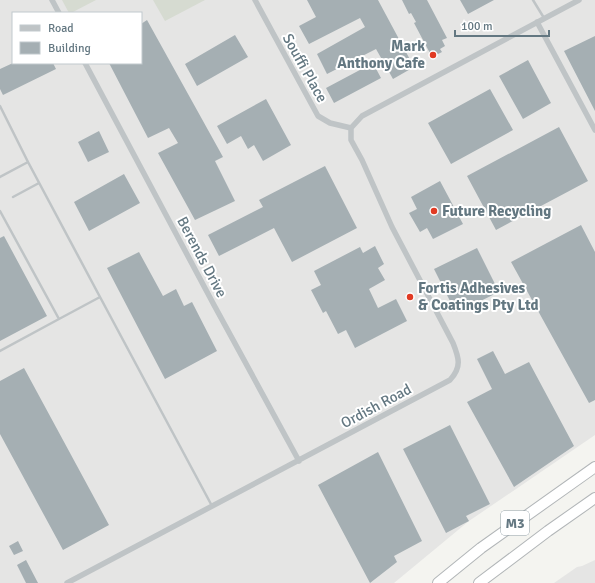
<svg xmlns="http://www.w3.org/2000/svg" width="595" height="583" font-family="Signika,sans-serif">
<rect width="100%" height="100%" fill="#f4f4f0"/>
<path fill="#e5e5e4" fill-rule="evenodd" d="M0 0H595V435L469 521 394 583H0ZM13 13H141V63H13Z
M595 560V583H554L577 567 582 566Z"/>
<path fill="#d6dbd1" d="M62 0H96L71 13H69Z
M153 0H205L165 21Z"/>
<path fill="#a5afb3" d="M307 0H378L414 67 393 79 376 49 327 74 317 54 365 27 360 18 309 44 299 26 316 17Z
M402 0H427L447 38 442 40 445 46 440 49 442 52 432 57 414 23 416 22 411 13 409 14Z
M460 0H494L468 14Z
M147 20 223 157 215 161 235 201 195 220 158 153 178 143 169 128 148 138 109 63H141V24Z
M235 35 248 57 197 86 185 64Z
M595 36V111L564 51Z
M528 60 551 103 523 119 499 76Z
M13 63H53L56 69 3 95 0 89V69Z
M373 63 381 78 334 103 326 88Z
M490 89 513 130 451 164 428 123Z
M266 99 291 145 263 161 254 145 248 149 241 136 227 144 217 126Z
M559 127 588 181 496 230 467 176Z
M99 131 109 152 88 162 78 142Z
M325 166 357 228 292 262 274 228 219 256 208 235 263 207 259 200Z
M124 174 140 203 89 231 74 202Z
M440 181 463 224 433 239 427 228 420 232 409 213 417 209 411 197Z
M581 225 595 252V400L589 403 511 262Z
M4 236 47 316 0 341V238Z
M375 246 384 264 378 268 385 280 369 289 378 308 396 299 407 321 355 348 346 330 338 334 326 311 323 313 311 290 321 285 314 271 360 247 363 253Z
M477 248 499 292 462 310 458 302 452 305 434 269Z
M139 252 163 296 176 289 184 306 192 302 217 351 165 379 107 268Z
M493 351 505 374 529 362 574 446 514 487 467 402 492 389 477 359Z
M24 368 109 525 63 550 0 434V381Z
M450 425 490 504 466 516 469 521 446 533 403 449Z
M378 452 422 541 394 556 397 562 370 583 318 485Z
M18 541 23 551 14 555 9 546Z
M26 560 38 583H26L17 565Z"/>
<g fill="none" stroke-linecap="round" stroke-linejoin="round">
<g stroke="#b2b6b8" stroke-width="12">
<path id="motorway" d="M438 583 481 548 595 467
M479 583 548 531 595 498"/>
</g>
<path stroke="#bfc4c6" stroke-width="2.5" d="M533 0 544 18
M0 106 28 162
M0 177 28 162 100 297
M13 197 39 183
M0 211 59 319 100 297 212 506
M0 351 59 319"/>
<path stroke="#bfc4c6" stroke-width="5.5" d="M52 0 59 13
M255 0 318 116 330 123 351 128
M537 22 595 130
M85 63 214 305 299 461
M351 128 362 116 579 0
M67 583 450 380C462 367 459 358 453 343L392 227 362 160 351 140V128"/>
<use href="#motorway" stroke="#fff" stroke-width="10"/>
</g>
<g fill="#e13a23" stroke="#fff" stroke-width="1.5">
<circle cx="433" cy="55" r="4"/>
<circle cx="434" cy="211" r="4"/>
<circle cx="410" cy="297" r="4"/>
</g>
<g text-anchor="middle" stroke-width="4" stroke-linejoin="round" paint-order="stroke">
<rect fill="#fff" stroke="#92a0a7" stroke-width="1" x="501" y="511" width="28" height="24" rx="3"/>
<g font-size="14" font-weight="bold" fill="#637781">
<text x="515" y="528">M3</text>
</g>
<g font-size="15" font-weight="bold" fill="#637781" stroke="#fff" text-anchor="start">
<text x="425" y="51" text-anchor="end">Mark<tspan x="425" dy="17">Anthony Cafe</tspan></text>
<text x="442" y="216">Future Recycling</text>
<text x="418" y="293">Fortis Adhesives<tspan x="418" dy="17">&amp; Coatings Pty Ltd</tspan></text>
</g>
<g font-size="15" fill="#637781" stroke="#fff">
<text transform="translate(305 68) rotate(61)" y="5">Souffi Place</text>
<text transform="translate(202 257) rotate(62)" y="5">Berends Drive</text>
<text transform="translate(376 406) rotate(-28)" y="5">Ordish Road</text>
</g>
</g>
<rect x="12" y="12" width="130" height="52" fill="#ffffff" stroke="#c1c9cd"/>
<rect x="20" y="25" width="20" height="6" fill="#bfc4c6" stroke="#c1c9cd"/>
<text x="48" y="32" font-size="12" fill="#637781">Road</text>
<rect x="20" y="42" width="20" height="12" fill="#a5afb3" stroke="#c1c9cd"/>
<text x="48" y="52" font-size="12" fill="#637781">Building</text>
<path d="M455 30v6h94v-6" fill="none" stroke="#637781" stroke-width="2"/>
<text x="461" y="30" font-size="12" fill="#637781" stroke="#ffffff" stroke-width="3" paint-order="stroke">100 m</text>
</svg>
